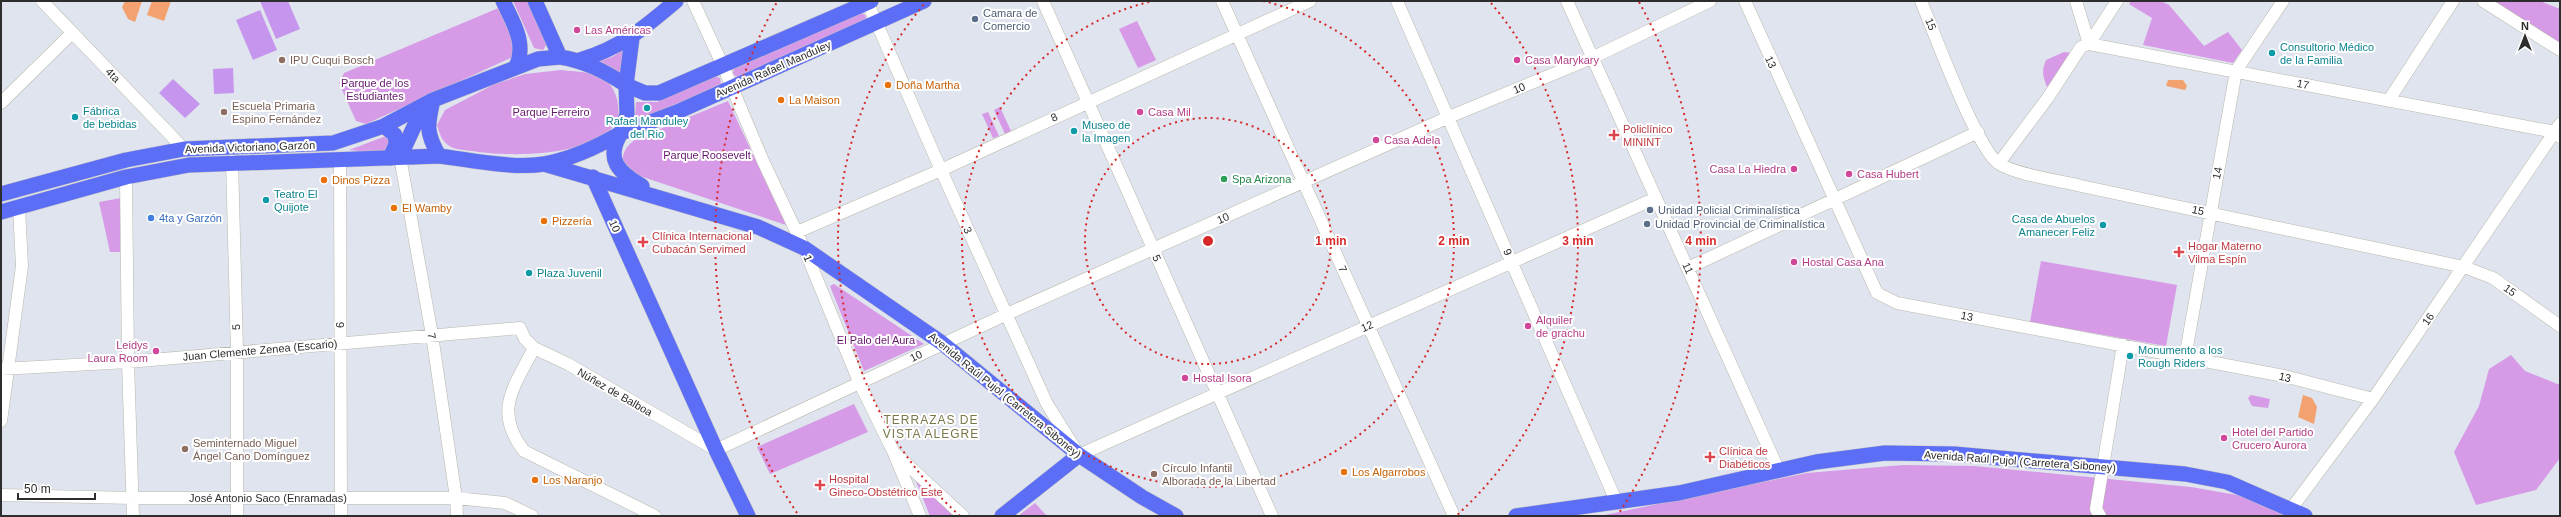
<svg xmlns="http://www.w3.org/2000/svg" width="2561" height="517" font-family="Arial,sans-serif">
<rect width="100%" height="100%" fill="#dfe4ee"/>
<path fill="#d69ae6" d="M513 1H528L547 44 543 50 534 48Z
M2131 1H2161L2169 5 2204 46 2228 32 2242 50 2233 63 2143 45 2152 18 2129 4Z
M2493 1H2540L2560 9V43Z
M501 7 517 45 513 57 366 124 356 121 339 83 344 73Z
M862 13 865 15 867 20 737 77 733 74 734 68Z
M1137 21 1156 60 1138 68 1119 29Z
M623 50 620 73 597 62 612 57Z
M2064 52 2073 53 2048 89C2043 77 2041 72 2046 60Z
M561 70C586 73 609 70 617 99 618 104 620 115 617 120 600 158 507 157 472 151 466 150 457 150 451 147 442 142 440 135 437 125L445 110 495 84 525 74Z
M714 76 720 78 721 85 641 120 635 118 636 102H657Z
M728 101 786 225 631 173 623 167C622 153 624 148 636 139Z
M1000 107 1011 131 1005 134 994 110Z
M988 112 999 136 993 138 982 114Z
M386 136 390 139 385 150 381 153 349 150Z
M121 198 120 252H110L99 202Z
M2041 261 2177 285 2166 346 2030 322Z
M834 284 924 344 864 371 830 286Z
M2511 355 2525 371 2560 385V458L2536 490 2476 505 2454 452 2479 406 2489 369Z
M2251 395 2270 399 2268 408 2252 406 2248 398Z
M854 404 868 432 770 474 757 447Z
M1903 465 1974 466 2191 487 2237 495 2292 516H1600L1807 473Z
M915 479 954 516H930Z
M1035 503 1046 515 1045 516H1018Z"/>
<path fill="#c696ee" d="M260 1H288L300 29 276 39Z
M260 10 277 50 253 60 236 20Z
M233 68 234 93 214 94 213 69Z
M173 79 200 104 185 118 159 93Z"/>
<path fill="#f3a26f" d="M125 1H142L135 22 128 19 122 7Z
M152 1H171L164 21 147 15Z
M2168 80H2183L2187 86 2185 90 2166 86Z
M2303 395 2312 398 2317 407 2314 424 2298 417Z"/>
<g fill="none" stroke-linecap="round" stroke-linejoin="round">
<g stroke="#b9b8ac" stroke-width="13">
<path id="minor" d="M42 1 184 149
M693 1 723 66 763 161 804 248 860 384 893 451 920 516
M867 1 941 170 1047 404 1079 455 1656 198
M1043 1 1272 516
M1222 1 1454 516
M1397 1 1617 503
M1567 1 1779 471
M1745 1 1877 293 1897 303 2284 376 2373 399
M1921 1C1934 32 1976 147 1998 163 2013 174 2061 181 2081 186L2464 267 2493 278 2560 326
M2076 1 2089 44 2555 132 2560 137
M2483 1 2560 50
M2389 100 2453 1
M1 103 72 33
M400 157 432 335 456 498 457 516
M340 159 341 516
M232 161 237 351V516
M1999 163 2047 99 2081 47 2089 44 2117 1
M126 177 128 362 133 516
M797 232 941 170 1310 1
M1688 268 1978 132
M534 348C514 387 493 411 524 451L655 516
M2185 358 2236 71 2283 1
M1 369 128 362 520 328 525 339 534 348 568 364 716 450 1007 314 1449 117 1592 58 1710 1
M1 421 22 266 19 207
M897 455 963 516
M1 495 133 498H456L505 503 532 516
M2291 509 2373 399 2560 124
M2100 516 2096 509 2123 345"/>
</g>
<g stroke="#c4c4c4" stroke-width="16">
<path id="major" d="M503 1C513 23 527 43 516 67
M535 1 560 57
M632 38 626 85 645 93H659L871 1
M560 57C585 61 604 71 626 85L627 114 621 133C597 147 572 159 544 164 513 169 471 160 439 156 426 133 427 126 433 100L538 59Z
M580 60C621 48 644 28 676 1
M384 126 395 135 396 144 390 158
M400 157 424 105
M544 164 758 227 804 248 942 343 1079 455 1142 497 1176 516
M593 177 716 450 748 516
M642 186C618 172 605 159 621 133L677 112 924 1
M1 194 126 160 184 149 333 143 384 126 433 100
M1 212 126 177 189 165 439 156
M1002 516 1079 455
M1516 516 1679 493 1816 462 1885 453 1954 454 2185 474 2227 482 2305 516"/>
</g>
<use href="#minor" stroke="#fff" stroke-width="12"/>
<use href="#major" stroke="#5d6ef6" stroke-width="15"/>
</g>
<g fill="none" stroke="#d62828" stroke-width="2" stroke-dasharray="2 4">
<circle cx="1208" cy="241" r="123"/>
<path d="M1263 1A246 246 0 1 1 1153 1"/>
<path d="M960 516A370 370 0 0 1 925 3M1491 3A370 370 0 0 1 1456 516"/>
<path d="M797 513A493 493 0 0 1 777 2M1639 2A493 493 0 0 1 1619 513"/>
</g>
<g fill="#5c6f8a" stroke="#fff" stroke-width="1.5">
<circle cx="975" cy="19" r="4"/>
<circle cx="1650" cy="210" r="4"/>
<circle cx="1647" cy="224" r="4"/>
</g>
<g fill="#d1479c" stroke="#fff" stroke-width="1.5">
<circle cx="577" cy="30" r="4"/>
<circle cx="1517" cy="60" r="4"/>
<circle cx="1140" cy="112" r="4"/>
<circle cx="1376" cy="140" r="4"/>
<circle cx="1794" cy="169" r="4"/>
<circle cx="1849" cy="174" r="4"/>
<circle cx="1794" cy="262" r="4"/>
<circle cx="1528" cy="326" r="4"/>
<circle cx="156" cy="351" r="4"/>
<circle cx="1185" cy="378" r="4"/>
<circle cx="2224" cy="438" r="4"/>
</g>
<g fill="#0f9aa8" stroke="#fff" stroke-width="1.5">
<circle cx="2272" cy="53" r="4"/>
<circle cx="647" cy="108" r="4"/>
<circle cx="75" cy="117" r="4"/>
<circle cx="1074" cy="131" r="4"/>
<circle cx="266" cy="200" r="4"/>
<circle cx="2103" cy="225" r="4"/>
<circle cx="529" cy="273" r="4"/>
<circle cx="2130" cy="356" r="4"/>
</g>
<g fill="#8d6e63" stroke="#fff" stroke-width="1.5">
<circle cx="282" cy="60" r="4"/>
<circle cx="224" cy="112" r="4"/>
<circle cx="185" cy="449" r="4"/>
<circle cx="1154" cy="474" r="4"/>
</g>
<g fill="#e8710a" stroke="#fff" stroke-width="1.5">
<circle cx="888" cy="85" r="4"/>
<circle cx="781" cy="100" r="4"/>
<circle cx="324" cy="180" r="4"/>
<circle cx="394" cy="208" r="4"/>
<circle cx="544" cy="221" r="4"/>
<circle cx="1344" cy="472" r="4"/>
<circle cx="535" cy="480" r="4"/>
</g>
<g fill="#e0444e" stroke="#fff" stroke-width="1.5">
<path d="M1612 129h4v4h4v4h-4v4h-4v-4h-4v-4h4z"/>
<path d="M641 236h4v4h4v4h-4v4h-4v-4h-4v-4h4z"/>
<path d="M2177 246h4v4h4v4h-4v4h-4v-4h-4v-4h4z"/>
<path d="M1708 451h4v4h4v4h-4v4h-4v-4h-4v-4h4z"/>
<path d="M818 479h4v4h4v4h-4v4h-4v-4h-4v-4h4z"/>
</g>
<circle fill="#2e9e5b" stroke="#fff" stroke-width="1.5" cx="1224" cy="179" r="4"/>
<circle fill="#3f7fe0" stroke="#fff" stroke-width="1.5" cx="151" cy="218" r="4"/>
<g text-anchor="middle" stroke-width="4" stroke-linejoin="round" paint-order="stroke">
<g font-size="11" fill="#4e5e75" stroke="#fff" text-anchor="start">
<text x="983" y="17">Camara de<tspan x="983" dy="13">Comercio</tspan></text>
<text x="1658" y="214">Unidad Policial Criminalística</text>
<text x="1655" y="228">Unidad Provincial de Criminalística</text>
</g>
<g font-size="11" fill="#2d2d2d" stroke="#fff">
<text transform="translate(1931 24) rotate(67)" y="4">15</text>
<text transform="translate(1771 62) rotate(66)" y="4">13</text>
<text transform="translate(773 69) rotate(-24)" y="4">Avenida Rafael Manduley</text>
<text transform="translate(113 75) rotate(46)" y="4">4ta</text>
<text transform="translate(2303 84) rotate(11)" y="4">17</text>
<text transform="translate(1519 88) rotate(-23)" y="4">10</text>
<text transform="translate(1054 117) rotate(-25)" y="4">8</text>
<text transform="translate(250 147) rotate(-2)" y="4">Avenida Victoriano Garzón</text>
<text transform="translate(2217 173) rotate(-79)" y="4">14</text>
<text transform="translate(2198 210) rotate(12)" y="4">15</text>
<text transform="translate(1223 218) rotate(-24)" y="4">10</text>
<text transform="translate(615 226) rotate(66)" y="4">10</text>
<text transform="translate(968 230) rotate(65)" y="4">3</text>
<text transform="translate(1508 252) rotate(67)" y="4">9</text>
<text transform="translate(808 258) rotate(68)" y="4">1</text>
<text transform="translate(1157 258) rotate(66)" y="4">5</text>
<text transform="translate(1688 268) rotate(66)" y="4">11</text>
<text transform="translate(1343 269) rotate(66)" y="4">7</text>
<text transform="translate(2510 290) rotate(36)" y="4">15</text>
<text transform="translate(1967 316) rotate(11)" y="4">13</text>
<text transform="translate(2428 319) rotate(-55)" y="4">16</text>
<text transform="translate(340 325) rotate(-90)" y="4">6</text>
<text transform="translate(1367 326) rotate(-24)" y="4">12</text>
<text transform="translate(236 327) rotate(-91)" y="4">5</text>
<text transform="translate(432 336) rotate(81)" y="4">7</text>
<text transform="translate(260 350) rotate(-5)" y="4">Juan Clemente Zenea (Escario)</text>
<text transform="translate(916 356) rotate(-27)" y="4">10</text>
<text transform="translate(2285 377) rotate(13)" y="4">13</text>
<text transform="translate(615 392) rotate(30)" y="4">Núñez de Balboa</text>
<text transform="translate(1005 395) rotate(39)" y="4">Avenida Raúl Pujol (Carretera Siboney)</text>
<text transform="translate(2020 461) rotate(4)" y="4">Avenida Raúl Pujol (Carretera Siboney)</text>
<text x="268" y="502">José Antonio Saco (Enramadas)</text>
</g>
<g font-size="11" fill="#b23c85" stroke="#fff" text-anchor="start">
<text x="585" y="34">Las Américas</text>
<text x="1525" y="64">Casa Marykary</text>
<text x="1148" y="116">Casa Mil</text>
<text x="1384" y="144">Casa Adela</text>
<text x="1786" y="173" text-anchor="end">Casa La Hiedra</text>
<text x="1857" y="178">Casa Hubert</text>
<text x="1802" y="266">Hostal Casa Ana</text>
<text x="1536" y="324">Alquiler<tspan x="1536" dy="13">de grachu</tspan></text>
<text x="148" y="349" text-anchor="end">Leidys<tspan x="148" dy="13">Laura Room</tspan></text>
<text x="1193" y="382">Hostal Isora</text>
<text x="2232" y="436">Hotel del Partido<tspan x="2232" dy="13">Crucero Aurora</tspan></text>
</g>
<g font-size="11" fill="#0d838f" stroke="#fff" text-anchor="start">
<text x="2280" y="51">Consultorio Médico<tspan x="2280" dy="13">de la Familia</tspan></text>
<text x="83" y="115">Fábrica<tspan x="83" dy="13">de bebidas</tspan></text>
<text x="647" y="125" text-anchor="middle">Rafael Manduley<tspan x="647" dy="13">del Rio</tspan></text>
<text x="1082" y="129">Museo de<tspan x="1082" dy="13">la Imagen</tspan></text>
<text x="274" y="198">Teatro El<tspan x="274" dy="13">Quijote</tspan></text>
<text x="2095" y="223" text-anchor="end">Casa de Abuelos<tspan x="2095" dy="13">Amanecer Feliz</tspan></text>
<text x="537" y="277">Plaza Juvenil</text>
<text x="2138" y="354">Monumento a los<tspan x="2138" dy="13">Rough Riders</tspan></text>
</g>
<g font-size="11" fill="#785e54" stroke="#fff" text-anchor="start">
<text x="290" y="64">IPU Cuqui Bosch</text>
<text x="232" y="110">Escuela Primaria<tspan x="232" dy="13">Espino Fernández</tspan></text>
<text x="193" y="447">Seminternado Miguel<tspan x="193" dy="13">Ángel Cano Domínguez</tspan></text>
<text x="1162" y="472">Círculo Infantil<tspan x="1162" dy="13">Alborada de la Libertad</tspan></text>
</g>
<g font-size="11" fill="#67186e" stroke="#fff">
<text x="375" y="87">Parque de los<tspan x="375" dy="13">Estudiantes</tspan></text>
<text x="551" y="116">Parque Ferreiro</text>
<text x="707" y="159">Parque Roosevelt</text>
<text x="876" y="344">El Palo del Aura</text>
</g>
<g font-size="11" fill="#c56008" stroke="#fff" text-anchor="start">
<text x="896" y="89">Doña Martha</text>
<text x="789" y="104">La Maison</text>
<text x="332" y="184">Dinos Pizza</text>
<text x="402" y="212">El Wamby</text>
<text x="552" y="225">Pizzería</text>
<text x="1352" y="476">Los Algarrobos</text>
<text x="543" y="484">Los Naranjo</text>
</g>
<g font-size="11" fill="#be3a42" stroke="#fff" text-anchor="start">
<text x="1623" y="133">Policlínico<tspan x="1623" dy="13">MININT</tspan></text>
<text x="652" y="240">Clínica Internacional<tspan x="652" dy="13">Cubacán Servimed</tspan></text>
<text x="2188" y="250">Hogar Materno<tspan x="2188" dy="13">Vilma Espín</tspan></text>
<text x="1719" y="455">Clínica de<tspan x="1719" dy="13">Diabéticos</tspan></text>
<text x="829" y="483">Hospital<tspan x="829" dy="13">Gineco-Obstétrico Este</tspan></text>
</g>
<g font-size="11" fill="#27864d" stroke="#fff" text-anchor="start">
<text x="1232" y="183">Spa Arizona</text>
</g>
<g font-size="11" fill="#366cbe" stroke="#fff" text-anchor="start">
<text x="159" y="222">4ta y Garzón</text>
</g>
<g font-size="12" letter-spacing="1" fill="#7a7848" stroke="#fff">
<text x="931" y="424">TERRAZAS DE<tspan x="931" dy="14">VISTA ALEGRE</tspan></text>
</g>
</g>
<circle cx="1208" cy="241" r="6" fill="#d62828" stroke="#fff" stroke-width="2"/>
<g font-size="12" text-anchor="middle" font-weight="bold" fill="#d62828" stroke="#fff" stroke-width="4" stroke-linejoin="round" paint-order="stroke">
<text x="1331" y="245">1 min</text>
<text x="1454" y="245">2 min</text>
<text x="1578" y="245">3 min</text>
<text x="1701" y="245">4 min</text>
</g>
<rect width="2561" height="517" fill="none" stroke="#2d2d2d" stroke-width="4"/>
<g transform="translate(2525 36)" stroke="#ffffff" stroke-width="3" paint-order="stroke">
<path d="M0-3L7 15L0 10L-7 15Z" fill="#2d2d2d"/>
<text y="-6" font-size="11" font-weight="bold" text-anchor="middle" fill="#2d2d2d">N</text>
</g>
<path d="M18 493v6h77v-6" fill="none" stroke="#2d2d2d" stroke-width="2"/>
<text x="24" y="493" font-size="12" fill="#2d2d2d" stroke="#ffffff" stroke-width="3" paint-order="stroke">50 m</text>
</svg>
